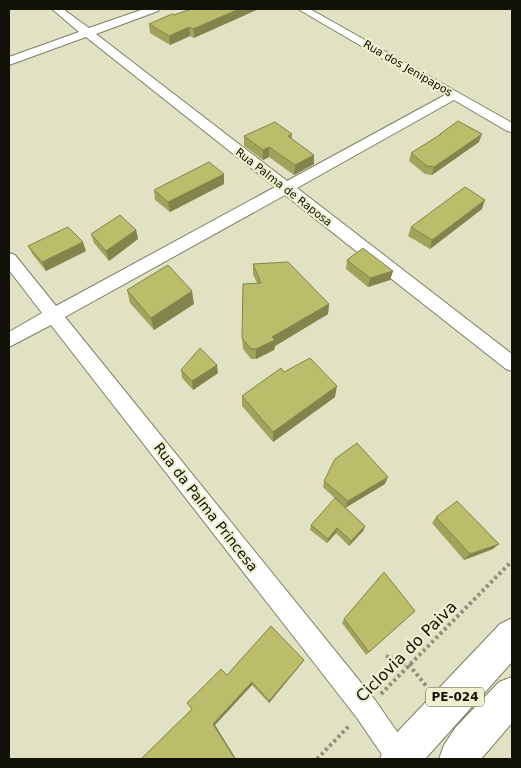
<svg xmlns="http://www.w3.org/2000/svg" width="521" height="768" font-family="'DejaVu Sans',sans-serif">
<rect width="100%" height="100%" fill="#e1e2c3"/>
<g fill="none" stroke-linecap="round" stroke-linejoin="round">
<g stroke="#7e7f63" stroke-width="2">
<path id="minor" d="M52 9H63L89 28 144 9H159L158 11 96 34 287 181 445 95 298 9H310L512 123V132L507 131 454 100 297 188 512 354V371L506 369 285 195 65 317 375 700 409 749 413 759H385L357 718 51 325 9 347V332L42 313 9 270V253L15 255 56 306 275 187 86 37 9 65V57L79 32Z"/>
</g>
<g stroke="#7e7f63" stroke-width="2">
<path id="primary" d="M512 618V662L425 759H380L385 745 500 624Z
M512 677V723L481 759H439L444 745 456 727 499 682Z"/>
</g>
<path stroke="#90917a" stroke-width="4" stroke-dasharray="3 3" stroke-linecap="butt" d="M386 656 410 666 427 687
M381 694 512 561
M317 759 350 725"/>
<use href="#minor" fill="#fff" fill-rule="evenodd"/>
<use href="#primary" fill="#fff" fill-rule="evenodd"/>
</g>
<path fill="#a1a35c" d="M191 9 194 38 190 36 170 45 150 33 149 24Z
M292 134V139L314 164 294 175 269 157 263 160 244 146V136Z
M440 134 479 142 432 175 425 174 409 161 411 153 439 136Z
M224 174V184L170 212 155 200 154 190Z
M482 209 430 249 408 236 411 227Z
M136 230 138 239 109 261 94 243 91 234Z
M28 246 86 251 46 271 33 255Z
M347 260 393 271 390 280 368 287 346 269Z
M253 264 329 304 328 314 275 346 274 350 256 359H251L243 349 242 338 257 283 253 274Z
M127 290 194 304 154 330 130 303Z
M181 370 218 373 193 390 182 378Z
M284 372 335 397 273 442 242 406V396Z
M324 481 385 484 345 508 323 487Z
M436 517 493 549 464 560 432 523Z
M311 525 365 526 363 531 349 546 336 533 327 543 310 530Z
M415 611 366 655 342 623 344 619Z
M304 660 302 663 269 703 252 685 215 725 236 759H141L227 675Z"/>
<path fill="#83844b" d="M239 9H259L194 38 193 29Z
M189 27 190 36 170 45 169 36Z
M482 134 479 142 432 175 434 167Z
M269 147V157L263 160V150Z
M314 155V164L294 175 295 165Z
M224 174V184L170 212 168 202Z
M485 200 482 209 430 249 432 240Z
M136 230 138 239 109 261 106 251Z
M83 242 86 251 46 271 42 262Z
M393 271 390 280 368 287 370 278Z
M192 291 194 304 154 330 151 318Z
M329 304 328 314 275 346 274 350 256 359V349L272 337Z
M217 365 218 373 193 390 192 381Z
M337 386 335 397 273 442V432Z
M388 477 385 484 345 508 348 501Z
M365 526 363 531 349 546 351 541Z
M337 528 336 533 327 543 328 539Z
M499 544 493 549 464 560 470 554Z
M304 660 302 663 269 703V701Z
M252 682V685L215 725 236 759H235L213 724Z"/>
<path fill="#bbbd6b" stroke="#83844b" d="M191 9H239L193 29 189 27 169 36 149 24 172 14 174 15Z
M458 121 482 134 434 167 427 166 411 153 441 134H440Z
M275 122 292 134 288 136 314 155 295 165 269 147 263 150 244 136Z
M209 162 224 174 168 202 154 190Z
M465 187 485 200 432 240 411 227Z
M120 215 136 230 106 251 91 234Z
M68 227 83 242 42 262 28 246Z
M363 248 393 271 370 278 347 260Z
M288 262 329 304 272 337 275 340 256 349H251L242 338 243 284 261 283 253 264Z
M168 265 192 291 151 318 127 290Z
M200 348 217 365 192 381 181 370Z
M310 358 337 386 273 432 242 396 281 368 284 372Z
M357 443 388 477 348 501 324 481 335 459Z
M335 498 365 526 351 541 337 528 328 539 311 525Z
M457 501 499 544 470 554 436 517Z
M384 572 415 611 369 652 344 619Z
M271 626 304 660 269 701 252 682 213 724 235 759H141L192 709 187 703 221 669 227 675Z"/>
<g text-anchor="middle" stroke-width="4.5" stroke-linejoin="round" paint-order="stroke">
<g font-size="11" fill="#111107" stroke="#eef0d0">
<text transform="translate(408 68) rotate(30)" y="4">Rua dos Jenipapos</text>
<text transform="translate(284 187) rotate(38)" y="4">Rua Palma de Raposa</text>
</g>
<rect fill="#eef0d0" stroke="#535443" stroke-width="1" x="426" y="687.5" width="58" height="19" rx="4"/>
<g font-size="12" font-weight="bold" fill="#111107">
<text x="455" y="701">PE-024</text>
</g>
<g font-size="14" fill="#111107" stroke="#eef0d0">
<text transform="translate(206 507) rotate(52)" y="5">Rua da Palma Princesa</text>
</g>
<g font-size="16" fill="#111107" stroke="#eef0d0">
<text transform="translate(406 651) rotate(-45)" y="6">Ciclovia do Paiva</text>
</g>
</g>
<rect width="521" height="768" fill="none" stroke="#111107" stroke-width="20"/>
</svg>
